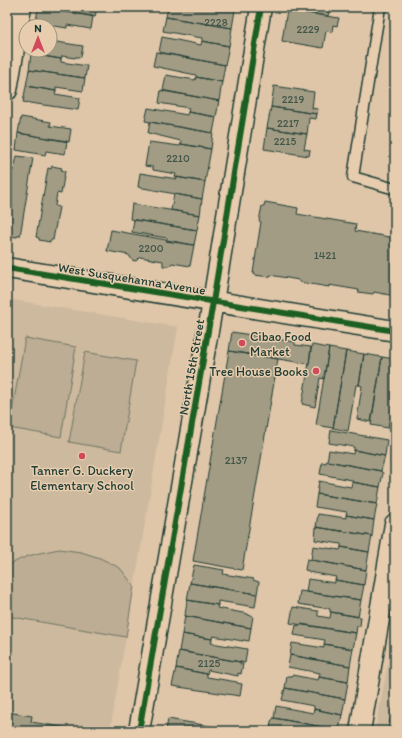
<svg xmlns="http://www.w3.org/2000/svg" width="402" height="738" font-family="Itim,sans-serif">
<rect width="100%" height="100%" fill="#dfc6a9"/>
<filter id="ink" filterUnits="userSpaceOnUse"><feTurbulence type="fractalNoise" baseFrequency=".025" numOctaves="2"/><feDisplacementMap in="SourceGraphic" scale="8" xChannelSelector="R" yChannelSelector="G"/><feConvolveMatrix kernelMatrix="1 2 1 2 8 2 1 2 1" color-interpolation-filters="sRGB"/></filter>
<g filter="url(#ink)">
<path fill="#cdb99e" d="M7 299 178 327 110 731H7Z
M395 626V731H375Z"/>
<path fill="#bcad94" stroke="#6e7564" d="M25 338 76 347 61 437 9 428Z
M85 352 136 361 121 451 69 442Z
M59 549 81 552 100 558 120 568 134 586 126 637 7 616V567C23 555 40 553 59 549Z"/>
<path fill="#a39c85" stroke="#1f3d34" d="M38 7 93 16 91 29 67 25V28L36 23Z
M38 7H97L95 17Z
M168 7H199L207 8V7H220L235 10 232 28 166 17Z
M288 7H330L328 16 287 10Z
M287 10 339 18 337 26 333 25 332 32 326 31 323 48 282 41Z
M166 17 232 28 229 46 202 41V38L163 31Z
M162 37 201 45 202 41 229 46 225 65 159 52Z
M50 41 83 46 81 57H75V58L62 56 61 59 31 54 32 50H50Z
M156 52 225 65 222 82 196 77V75L153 66Z
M31 54 61 59V62L87 66 85 78 29 70Z
M29 70 85 78 83 91 56 87V91L26 86Z
M166 75 195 80 196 77 222 82 219 101 163 91Z
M26 86 56 91 55 94 80 98 78 110 23 102Z
M274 86 314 92 312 108 318 109 317 114 271 107Z
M161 90 219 101 216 117 188 112 189 108 159 103Z
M271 107 317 114 316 119 309 118 307 134 267 128Z
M148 108 187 115 188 112 216 117 213 133 145 121Z
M21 117 51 122 50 126 71 129 69 142 18 133Z
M150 122 213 133 211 149 181 144V141L148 133Z
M267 128 307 134 304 149 310 150 309 156 264 149Z
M18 133 67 141 65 154 46 151 45 155 16 150Z
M149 142 180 146 181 144 211 149 205 182 175 177 176 174 153 170V167L145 166Z
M17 156 33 158 20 236H17V237L7 236V205L8 206 11 186 8 185 11 169 14 170Z
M52 166 62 168 61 170 65 171 61 194 57 193 55 206 59 207 53 240H50V242L39 240V238L36 237 48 168 51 169Z
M140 173 177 179V177L205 182 202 199 138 187Z
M174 194 202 199 200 215 171 210Z
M265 202 298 208 297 214 356 224 355 231 395 238V296L374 292 373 294 358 292 359 290 329 285V287L299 282V280L270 275V277L254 275 255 273H253L261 222 259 221 262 206H264Z
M132 204 200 215 197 230 130 219Z
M134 220 197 230 194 245 166 241 167 238 132 232Z
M111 230 194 245 190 266 172 263 169 266H163V261L140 257 136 261 132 260 129 255 107 251Z
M232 332 295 342V345L311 347 309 364 229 351Z
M312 345 329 348 324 379 320 378 315 407 302 404Z
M329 348 346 351 333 428 316 425Z
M229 351 278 359 242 570 193 561Z
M346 351 364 354 359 385H356L348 431 333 428Z
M364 354 382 357 371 422 357 419 362 386 359 385Z
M382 357 395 359V400L394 406H395V417H392V421H389L388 428 371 425Z
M331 430 387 440 385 456 354 450V447L329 443Z
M329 450 353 454 354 450 385 456 381 471 327 461Z
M327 461 381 471V472L383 473 380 487 352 482V480L320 474 322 462 326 463Z
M319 481 351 487 352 482 380 487 377 504 317 494Z
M317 494 377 504 374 520 346 515 347 512 315 507Z
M318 514 346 518V515L374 520 372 536 316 527Z
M316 527 372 536 369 552 341 547V544L315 540Z
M313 546 340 550 341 547 369 552 366 570 311 560Z
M307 559 366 570 364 585 335 580 336 577 309 572V571L305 570Z
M194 565 224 570 223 574 254 579 253 580 259 582 257 594 190 583Z
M308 579 335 583V580L364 585 361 600 306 592Z
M190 583 257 594 255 607 218 601V605L187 600Z
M300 591 361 600 358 617 331 612H330V609L298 604Z
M187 600 218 605 217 608 248 614V615L253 616 251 628 185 616Z
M293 607 318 611V616L330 618 331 612 361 617 360 626H357L356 633 290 623Z
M185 616 251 628 249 641 243 640V641L213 636 212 639 182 634Z
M301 624 356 633 353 649 324 644 325 640 294 635 296 625 300 626Z
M182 634 212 639 211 643 247 649 245 663 179 651Z
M292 643 324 648V644L353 649 350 666 290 655Z
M179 651 241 662 240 664H243L241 674 238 673V676L208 670 207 674 176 668Z
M290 655 350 666 348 682 319 677 320 673 288 667Z
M176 668 207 674V677L237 682V683L242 684 240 696 172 686Z
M292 675 318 680 319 677 348 682 345 699 285 688 287 676H292Z
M285 688 345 699 342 715 314 709V706L282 700Z
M395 692V731H388Z
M276 706 313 713 314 709 342 715 339 730 274 718Z
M7 712 32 716 31 722 85 731H7Z
M274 718 339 730V731L270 730 271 721Z
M168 719 234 730V731H166Z"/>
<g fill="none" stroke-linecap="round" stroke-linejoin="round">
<g stroke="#1f3d34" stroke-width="13">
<path id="lane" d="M380 7 353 177 395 189"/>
</g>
<g stroke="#1f3d34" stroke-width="23">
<path id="street" d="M7 90 21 7
M7 268 395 331
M139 731 213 302 261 7
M360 731 395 524"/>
</g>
<use href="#lane" stroke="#e7ccae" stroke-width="10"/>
<use href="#street" stroke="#e7ccae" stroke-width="20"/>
<g stroke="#e7ccae" stroke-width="8">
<path id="cycleway" d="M7 268 395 331
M139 731 213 302 261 7"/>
</g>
<use href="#cycleway" stroke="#1b5e20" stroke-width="6"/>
</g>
</g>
<g fill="#d1495b" stroke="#e7ccae" stroke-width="1.5">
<circle cx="242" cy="343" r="4"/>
<circle cx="316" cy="371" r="4"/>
<circle cx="82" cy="456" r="4"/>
</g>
<g text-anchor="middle" stroke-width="3" stroke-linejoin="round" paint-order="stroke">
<g font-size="11" fill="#405548">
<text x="216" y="26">2228</text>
<text x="308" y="33">2229</text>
<text x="293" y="103">2219</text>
<text x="288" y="127">2217</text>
<text x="285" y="145">2215</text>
<text x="178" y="162">2210</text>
<text x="151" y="252">2200</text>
<text x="325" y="259">1421</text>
<text x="236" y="464">2137</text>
<text x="209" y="667">2125</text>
</g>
<g font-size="13" fill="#1f3d34" stroke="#e7ccae">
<text transform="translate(132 278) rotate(9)" y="5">West Susquehanna Avenue</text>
<text transform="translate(191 367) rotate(-80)" y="5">North 15th Street</text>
</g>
<g font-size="13" fill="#1f3d34" stroke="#e7ccae" text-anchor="start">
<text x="250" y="341">Cibao Food<tspan x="250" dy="15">Market</tspan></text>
<text x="308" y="376" text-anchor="end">Tree House Books</text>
<text x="82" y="475" text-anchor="middle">Tanner G. Duckery<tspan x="82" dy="15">Elementary School</tspan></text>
</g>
</g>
<rect width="402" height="738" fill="none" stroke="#e7ccae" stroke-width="24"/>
<rect x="12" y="12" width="378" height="714" fill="none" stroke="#1f3d34" stroke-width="1.5" filter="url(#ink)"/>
<g transform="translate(38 38)"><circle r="19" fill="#e7ccae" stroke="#97937d"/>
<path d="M0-3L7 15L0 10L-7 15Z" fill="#d1495b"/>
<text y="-6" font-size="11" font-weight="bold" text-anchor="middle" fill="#1f3d34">N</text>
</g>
</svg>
